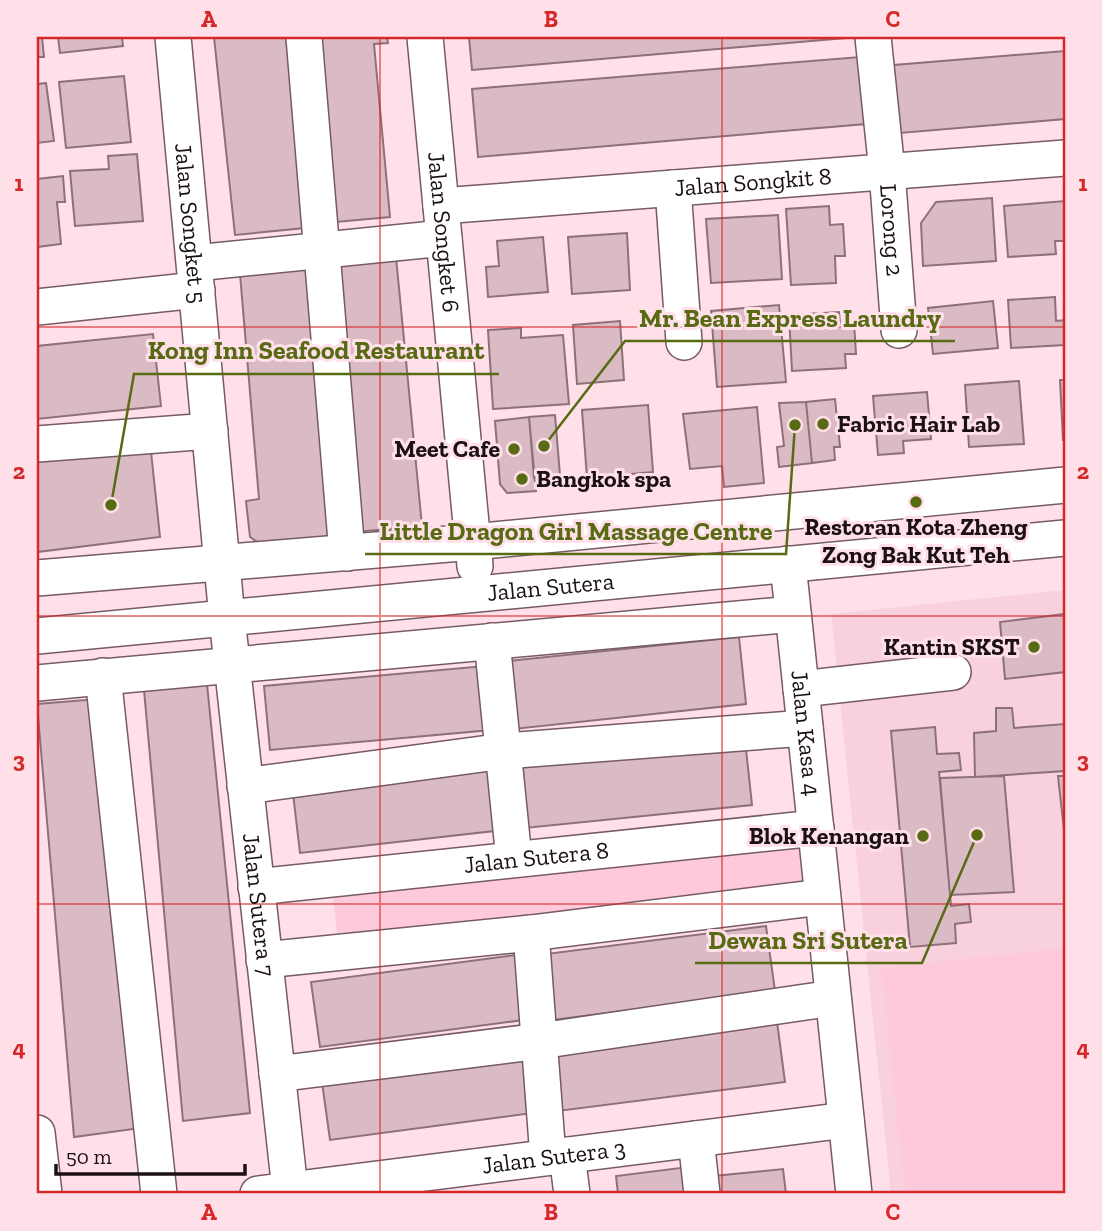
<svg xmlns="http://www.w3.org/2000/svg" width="1102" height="1231" font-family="'Zilla Slab',serif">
<rect width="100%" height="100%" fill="#ffe0e8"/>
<path fill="#f9d1dc" d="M1065 590V1194H891L831 614Z"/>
<path fill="#fec9d8" d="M802 839 808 887 338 939 332 890Z
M1065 948V1194H905L881 968Z"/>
<path fill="#dabbc3" stroke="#8d7179" stroke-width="2" d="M37 37H42L44 57H37Z
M58 37H122L123 46 60 53Z
M214 37H286L305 228 235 235Z
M318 37H387L388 43 374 44 390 217 336 222Z
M469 37H858L472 70Z
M1065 51V119L888 134 882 66Z
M860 57 866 124 478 157 472 89Z
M124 76 131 142 66 148 59 82Z
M46 83 54 141 37 143V84Z
M137 154 143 221 75 226 70 171 109 169 108 156Z
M63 176 65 202H57L61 244 37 247V179Z
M992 198 996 261 923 266 921 223 936 202Z
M1065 201V241H1055L1056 254 1008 257 1004 206Z
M829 206 830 225 843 224 845 256H835L836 283 791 285 786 209Z
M778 215 782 279 711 283 706 219Z
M627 233 630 290 572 294 568 237Z
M543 237 548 292 488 297 486 267 499 266 497 241Z
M396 257 422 526 355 532 329 263Z
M307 268 337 543 270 551 250 537 246 501 259 499 240 274Z
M1055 297 1056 321 1065 320V345L1011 348 1008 300Z
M993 301 998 348 933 354 928 308Z
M779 305 786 382 717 387 711 311Z
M839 312 840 323 854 322 856 354H845L846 368 792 371 789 315Z
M620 321 624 380 577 384 573 325Z
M521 328V338L563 335 569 404 493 409 488 330Z
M153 334 161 406 37 419V346Z
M1060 380H1065V440H1063Z
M1019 381 1024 444 969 447 965 385Z
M927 392 931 439 903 441 904 453 878 455 873 396Z
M835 399 840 447H834L835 460 812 463 806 402Z
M806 402 812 463 779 467 777 447 784 446 779 403Z
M648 405 653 472 587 478 582 410Z
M757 407 764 483 724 487 722 466 690 469 683 414Z
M555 415 560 475 534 478 529 417Z
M529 417 536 491 507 493 500 484 495 421Z
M150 442 160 537 37 552V455Z
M1065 614V672L1005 679 1000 622Z
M739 637 746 704 514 729 507 661Z
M485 666 491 730 270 750 264 686Z
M207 684 250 1113 183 1121 144 690Z
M98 699 141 1128 74 1137 37 704Z
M996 708H1012L1014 728 1065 724V771L975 777 974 733 996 731Z
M935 727 937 754 959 753 961 770 939 772 951 906 969 904 971 922 955 924 956 943 910 947 891 731Z
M745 740 752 805 525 828 519 763Z
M495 763 503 830 300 853 292 785Z
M1004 776 1014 892 950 895 940 778Z
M1058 776H1065V839Z
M766 926 775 991 545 1021 538 955Z
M515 955 524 1020 320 1047 311 982Z
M776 1014 785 1082 558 1111 549 1046Z
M524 1048 533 1113 330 1140 321 1075Z
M688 1167 691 1194H618L616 1176Z
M783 1169 786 1194H716L714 1176Z"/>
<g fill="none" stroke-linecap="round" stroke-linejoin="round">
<g stroke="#765b63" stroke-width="38">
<g id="minor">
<path id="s1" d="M173 37 227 618 290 1190"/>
<path d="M304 37 347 553"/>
<path id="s2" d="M425 37 475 566"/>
<path id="s3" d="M873 37 887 171 899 330"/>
<path d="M673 188 684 342"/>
<path id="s4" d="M441 206 1065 158"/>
<path d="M195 263 444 238"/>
<path d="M37 307 197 290"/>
<path d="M37 444 210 431"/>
<path id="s5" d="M788 564 854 1194"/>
<path d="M37 578 473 542 1065 485"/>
<path id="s6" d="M37 636 1065 538"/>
<path d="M492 641 514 859"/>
<path d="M103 676 159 1194"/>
<path d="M37 683 793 614"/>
<path d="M801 689 953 672"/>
<path d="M245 786 504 751 805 728"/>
<path id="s7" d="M256 887 816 828"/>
<path d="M531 933 548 1157"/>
<path d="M264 960 531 933 822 897"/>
<path d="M277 1074 540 1041 833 998"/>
<path d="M37 1133 44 1194"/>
<path d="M696 1139 702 1194"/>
<path d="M567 1155 572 1194"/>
<path id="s8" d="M258 1194 846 1120"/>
</g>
</g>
<use href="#minor" stroke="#fff" stroke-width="35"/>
</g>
<path fill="none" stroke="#d62828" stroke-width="2" stroke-opacity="0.55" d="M380 37V1194M722 37V1194M37 327H1065M37 616H1065M37 904H1065"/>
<g fill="#596a15" stroke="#ffe0e8" stroke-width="2.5">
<circle cx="823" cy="424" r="7"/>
<circle cx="514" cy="449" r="7"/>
<circle cx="522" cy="479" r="7"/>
<circle cx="916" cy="502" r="7"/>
<circle cx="1034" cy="647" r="7"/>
<circle cx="923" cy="836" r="7"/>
</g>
<g text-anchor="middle" stroke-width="6" stroke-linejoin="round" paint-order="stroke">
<g font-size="24" fill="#1b1013" stroke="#ffe0e8">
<text dy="8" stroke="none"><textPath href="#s4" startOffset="313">Jalan Songkit 8</textPath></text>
<text dy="8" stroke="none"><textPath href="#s1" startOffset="187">Jalan Songket 5</textPath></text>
<text dy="8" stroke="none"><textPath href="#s3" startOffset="194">Lorong 2</textPath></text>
<text dy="8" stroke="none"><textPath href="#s2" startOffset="196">Jalan Songket 6</textPath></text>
<text dy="8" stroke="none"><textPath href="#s6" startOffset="516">Jalan Sutera</textPath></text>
<text dy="8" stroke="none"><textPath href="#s5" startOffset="170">Jalan Kasa 4</textPath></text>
<text dy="8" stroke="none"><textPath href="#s7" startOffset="282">Jalan Sutera 8</textPath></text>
<text dy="8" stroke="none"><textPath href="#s1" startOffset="872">Jalan Sutera 7</textPath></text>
<text dy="8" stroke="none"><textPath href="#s8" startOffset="298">Jalan Sutera 3</textPath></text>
</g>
<g font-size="24" font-weight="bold" fill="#1b1013" stroke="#ffe0e8" text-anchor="end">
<text x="837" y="432" text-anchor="start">Fabric Hair Lab</text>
<text x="500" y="457">Meet Cafe</text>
<text x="536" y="487" text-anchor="start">Bangkok spa</text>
<text x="916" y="535" text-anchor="middle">Restoran Kota Zheng<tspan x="916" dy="28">Zong Bak Kut Teh</tspan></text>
<text x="1020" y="655">Kantin SKST</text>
<text x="909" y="844">Blok Kenangan</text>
</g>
</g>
<path fill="none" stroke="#596a15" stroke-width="2.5" d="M544 446L625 341H955M111 505L134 374H499M795 425L786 554H365M977 835L922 963H695"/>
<g fill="#596a15" stroke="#ffe0e8" stroke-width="2.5">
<circle cx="544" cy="446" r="7"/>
<circle cx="111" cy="505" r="7"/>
<circle cx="795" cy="425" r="7"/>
<circle cx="977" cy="835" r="7"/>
</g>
<g font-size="26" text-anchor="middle" font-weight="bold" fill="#596a15" stroke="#ffe0e8" stroke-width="6" stroke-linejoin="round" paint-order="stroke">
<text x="790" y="327">Mr. Bean Express Laundry</text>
<text x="316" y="359">Kong Inn Seafood Restaurant</text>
<text x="576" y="540">Little Dragon Girl Massage Centre</text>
<text x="808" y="949">Dewan Sri Sutera</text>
</g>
<rect width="1102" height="1231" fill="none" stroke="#ffe0e8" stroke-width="77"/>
<path d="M56 1164v10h189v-10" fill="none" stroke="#1b1013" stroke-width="3.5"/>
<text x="66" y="1164" font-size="21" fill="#1b1013" stroke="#ffe0e8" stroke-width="5" paint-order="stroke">50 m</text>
<rect x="38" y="38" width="1026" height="1154" fill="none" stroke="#d62828" stroke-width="2.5"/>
<g font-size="23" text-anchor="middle" font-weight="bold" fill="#d62828">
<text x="209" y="27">A</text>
<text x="551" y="27">B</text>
<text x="893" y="27">C</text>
<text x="19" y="191">1</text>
<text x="1083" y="191">1</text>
<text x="19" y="479">2</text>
<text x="1083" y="479">2</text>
<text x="19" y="768">3</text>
<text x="1083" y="768">3</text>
<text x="19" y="1056">4</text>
<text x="1083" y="1056">4</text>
<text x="209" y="1220">A</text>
<text x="551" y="1220">B</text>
<text x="893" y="1220">C</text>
</g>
</svg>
